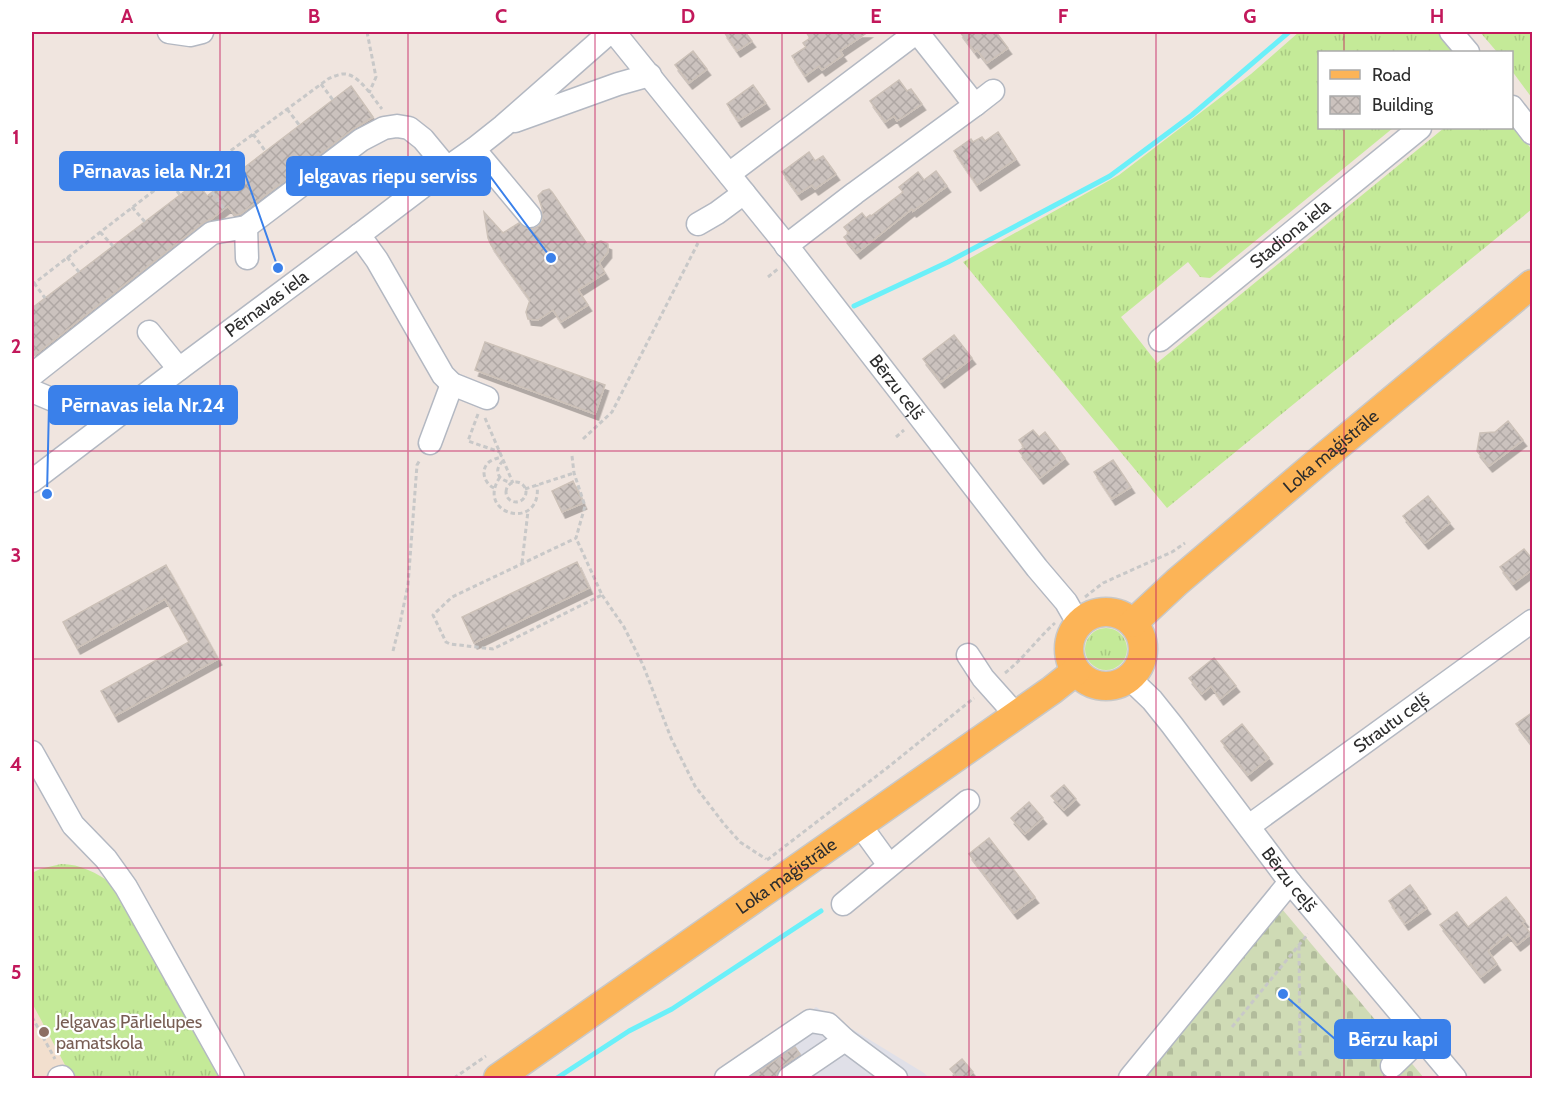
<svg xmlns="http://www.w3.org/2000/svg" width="1564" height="1110" font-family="Cabin,sans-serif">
<defs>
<pattern id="grass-tufts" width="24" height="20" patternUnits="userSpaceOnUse" patternTransform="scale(1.5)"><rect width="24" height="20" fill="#c4ea98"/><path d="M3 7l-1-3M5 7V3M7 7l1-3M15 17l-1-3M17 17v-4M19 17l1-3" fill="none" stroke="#a9c983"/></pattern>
<pattern id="cemetery-stones" width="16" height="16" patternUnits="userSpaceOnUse" patternTransform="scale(1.5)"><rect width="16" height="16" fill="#cfdbb5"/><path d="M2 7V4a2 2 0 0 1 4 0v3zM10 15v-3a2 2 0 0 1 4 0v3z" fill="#b2bc9c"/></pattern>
<pattern id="building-cross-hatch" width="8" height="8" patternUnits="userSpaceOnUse" patternTransform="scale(1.5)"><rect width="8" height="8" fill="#cbc2be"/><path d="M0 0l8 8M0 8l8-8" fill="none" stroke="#afa7a4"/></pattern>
<filter id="shadow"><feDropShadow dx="3.5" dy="6" stdDeviation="0" flood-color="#0004"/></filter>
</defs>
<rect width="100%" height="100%" fill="#f0e5df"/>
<path fill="#e0e0e8" d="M816 1007 924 1073 929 1078H712Z"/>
<path fill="#f2dfce" d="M32 985 83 1078H32Z"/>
<path fill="url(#grass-tufts)" d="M1299 32H1441L1458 52H1320V128H1393L1210 278 1200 277 1188 262 1121 317 1157 363 1444 128H1512V123L1532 150V209L1167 508 963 262 1119 175 1251 74Z
M1480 32H1532V98L1512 71V52H1497Z
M1085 649a21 21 0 1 1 42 0a21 21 0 1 1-42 0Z
M61 864C81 864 96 873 113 884L222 1078H72L32 1003V873L40 869Z"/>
<path fill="url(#cemetery-stones)" d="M1282 909 1424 1078H1144Z"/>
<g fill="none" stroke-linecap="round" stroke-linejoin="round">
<path stroke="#6bf0f9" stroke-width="5" d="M854 306 948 262 1110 176 1192 115 1289 32
M557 1078 629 1031 672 1009 821 911"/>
</g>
<path fill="url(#building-cross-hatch)" stroke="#ccc1b8" stroke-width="1.5" filter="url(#shadow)" d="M724 32H745L752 41 737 51Z
M806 32H868L840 51 843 55 822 70 819 66 805 76 792 56 806 47 803 43 810 38Z
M960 32H996L1008 48 987 63 977 50 975 52Z
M693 51 707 69 689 83 675 65Z
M899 80 907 91 911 89 922 104 897 121 894 116 885 122 870 101Z
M753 85 766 103 738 121 727 104Z
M351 86 373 117 353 129 240 214 235 215 228 206 211 219 204 222 32 357V308L197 182 207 196Z
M998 132 1016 159 977 185 954 151 971 139 973 142 982 137 985 141Z
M809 152 815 161 823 156 836 174 815 189 812 185 798 194 782 172Z
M936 171 947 186 913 211 912 209 857 253 844 237 849 233 844 227 862 213 866 218 870 215 871 216 903 192 899 187 918 172 924 180Z
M549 189 552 192 587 244 601 241 608 244V252L599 263 605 273 578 290 588 305 561 322 553 310 538 320 528 319 526 312 530 300 491 245 488 238 484 212 503 233 519 223 525 228 533 229 539 226 543 220 542 208 538 196 543 191Z
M954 335 972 358 941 382 923 359Z
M485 342 605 385 595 414 475 370Z
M1508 421 1523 440 1489 466 1477 451 1480 433 1495 432Z
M1033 430 1039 437 1045 432 1065 458 1040 478 1019 451 1024 447 1019 440Z
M1113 460 1131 487 1112 499 1094 472Z
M573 481 583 503 562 512 552 491Z
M1428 496 1450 523 1425 543 1403 516Z
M1524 549 1533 560V569L1513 584 1500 567Z
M577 562 589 588 474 643 462 617Z
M166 565 218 659 115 716 101 691 189 642 165 599 77 648 63 622Z
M1214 658 1236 686 1220 699 1211 686 1202 694 1189 678Z
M1533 712V746L1516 724Z
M1242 724 1269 758 1248 775 1221 741Z
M1064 785 1076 799 1064 810 1051 796Z
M1029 802 1043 818 1025 834 1011 818Z
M989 838 1035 897 1014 913 969 854Z
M1410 885 1427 908 1405 924 1389 901Z
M1506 897 1525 921 1522 923 1531 934 1517 945 1508 934 1488 951 1497 964 1481 977 1440 925 1457 912 1468 927Z
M795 1047 800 1054 781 1067 777 1073 776 1078H749Z
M962 1059 973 1072 966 1078H958L950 1069Z"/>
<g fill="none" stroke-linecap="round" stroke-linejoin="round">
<g stroke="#b3b8c2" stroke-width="25">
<g id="minor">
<path d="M169 32 190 35 202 32"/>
<path id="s1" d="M614 32 795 256 1037 568 1066 602 1078 623"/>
<path d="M1451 32 1468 52"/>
<path d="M975 105 993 91"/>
<path d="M1512 107 1532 133"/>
<path d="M515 121 618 84 650 75"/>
<path d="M474 149 530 216"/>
<path d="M729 174 917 32 975 105 855 193 786 246"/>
<path d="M698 224 717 213 744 193"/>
<path d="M246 227 247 258"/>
<path d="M359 235 377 260 443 375 452 384 487 398"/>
<path d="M149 332 179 369"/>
<path id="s2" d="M1160 340 1420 128"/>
<path d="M32 375 212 233 246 227 361 140 384 128 397 126 409 128 423 139 447 168"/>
<path d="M32 391 58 402"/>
<path d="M430 443 452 384"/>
<path id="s3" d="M32 481 179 369 359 235 447 168 474 149 503 126 610 32"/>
<path d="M968 655 983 678 1016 715"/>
<path id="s4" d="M1129 678 1152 700 1172 725 1290 882 1455 1078"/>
<path d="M32 752 73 825 106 859 126 887 233 1078"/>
<path d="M860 825 889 865"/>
<path id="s5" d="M1249 826 1532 621"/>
<path d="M843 904 968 801"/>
<path d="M1392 1066 1421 1038"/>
<path d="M59 1078 62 1077 63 1078"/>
<path d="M726 1078 810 1021 828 1024 845 1040 896 1078"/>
<path d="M789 1078 845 1040"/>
<path d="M1130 1078 1290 882"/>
</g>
</g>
<g stroke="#c8c8c8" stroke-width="31">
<g id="major">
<circle cx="1106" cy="649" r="37"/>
<path id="s6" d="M1133 623 1177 582 1318 462 1532 284"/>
<path id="s7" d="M498 1078 1052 690 1076 671"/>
</g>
</g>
<path stroke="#c8c8c8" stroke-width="3" stroke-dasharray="4.5 3" stroke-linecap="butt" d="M367 32 376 77 369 93
M321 84 333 100
M287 109 300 126
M253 134 266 152
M219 159 233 177
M199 174 225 210
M168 179 180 195
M132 207 145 222
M100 232 113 246
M67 257 79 272
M768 277 779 268
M34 283 45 298
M32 285 191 162 199 174 328 79C332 77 337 75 342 74 358 72 373 98 382 109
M478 414 468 441 500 452
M485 418 513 483
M896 437 904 430
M583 439 612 412 698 243
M572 456 574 473 585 506 576 538 452 597 433 615 446 642 450 644 493 649 602 595 576 538
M503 461C493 470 498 481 511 482
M500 477C474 515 543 532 537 485
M506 492a10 10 0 1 1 20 0a10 10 0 1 1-20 0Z
M494 488C485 484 480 471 488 463 491 460 497 458 502 457
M525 489 574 473
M522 563 528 511
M602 595 624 627 643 665 671 738 695 786 724 824 740 842 766 859
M1085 597 1103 583 1172 552 1185 543
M393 651 400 623 408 585 417 465 420 460
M1005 673C1024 658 1038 638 1055 623
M767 860 887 768 974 698
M1299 946 1300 1057
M32 1017 55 1059
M1232 1027 1308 934
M454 1078 486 1056"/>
<use href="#minor" stroke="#fff" stroke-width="22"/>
<use href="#major" stroke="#fcb457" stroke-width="28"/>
</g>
<path fill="none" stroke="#c2185b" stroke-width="1.5" stroke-opacity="0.55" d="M220 32V1078M408 32V1078M595 32V1078M782 32V1078M969 32V1078M1156 32V1078M1344 32V52M1344 128V1078M32 242H1532M32 451H1532M32 659H1532M32 868H1532"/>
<circle fill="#8d6e63" stroke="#fff" stroke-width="2" cx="44" cy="1032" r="6"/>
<g text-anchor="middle" stroke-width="4.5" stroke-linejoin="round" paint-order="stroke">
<g font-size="18" fill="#2d2d2d" stroke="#fff">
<text dy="6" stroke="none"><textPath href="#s2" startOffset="168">Stadiona iela</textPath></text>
<text dy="6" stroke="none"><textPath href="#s3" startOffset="294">Pērnavas iela</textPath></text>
<text dy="6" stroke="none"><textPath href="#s1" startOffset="454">Bērzu ceļš</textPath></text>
<text dy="6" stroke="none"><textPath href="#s6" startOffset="262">Loka maģistrāle</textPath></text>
<text dy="6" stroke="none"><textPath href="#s5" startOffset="176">Strautu ceļš</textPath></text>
<text dy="6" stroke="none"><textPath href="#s7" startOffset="352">Loka maģistrāle</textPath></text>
<text dy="6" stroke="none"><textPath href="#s4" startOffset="258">Bērzu ceļš</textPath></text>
</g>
<g font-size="18" fill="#785e54" stroke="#fff" text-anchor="start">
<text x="56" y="1028">Jelgavas Pārlielupes<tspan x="56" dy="21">pamatskola</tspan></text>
</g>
</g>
<path fill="none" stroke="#3a80ea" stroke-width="2" d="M278 268L244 171M551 258L490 176M47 494L49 405M1283 994L1335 1039"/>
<g fill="#3a80ea" stroke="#fff" stroke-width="2">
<circle cx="278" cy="268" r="6"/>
<circle cx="551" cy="258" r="6"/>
<circle cx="47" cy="494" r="6"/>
<circle cx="1283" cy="994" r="6"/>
</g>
<g fill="#3a80ea" stroke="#3a80ea" stroke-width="2">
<rect x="60" y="152" width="184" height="38" rx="6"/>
<rect x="287" y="157" width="203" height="38" rx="6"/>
<rect x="49" y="386" width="188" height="38" rx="6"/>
<rect x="1335" y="1020" width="115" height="38" rx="6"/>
</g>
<g font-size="20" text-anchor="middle" font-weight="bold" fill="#fff">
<text x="152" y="178">Pērnavas iela Nr.21</text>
<text x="388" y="183">Jelgavas riepu serviss</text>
<text x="143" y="412">Pērnavas iela Nr.24</text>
<text x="1393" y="1046">Bērzu kapi</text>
</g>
<rect width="1564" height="1110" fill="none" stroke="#ffffff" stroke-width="66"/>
<rect x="1318" y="51" width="195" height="78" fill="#ffffff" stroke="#ababab" stroke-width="1.5"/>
<rect x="1330" y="70" width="30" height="9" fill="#fcb457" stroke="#ababab" stroke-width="1.5"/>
<text x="1372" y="81" font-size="18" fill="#2d2d2d">Road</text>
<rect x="1330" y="96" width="30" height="18" fill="url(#building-cross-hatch)" stroke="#ababab" stroke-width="1.5"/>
<text x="1372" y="111" font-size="18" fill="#2d2d2d">Building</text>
<rect x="33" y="33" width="1498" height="1044" fill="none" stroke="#c2185b" stroke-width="2"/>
<g font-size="20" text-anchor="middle" font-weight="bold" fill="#c2185b">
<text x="127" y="23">A</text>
<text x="314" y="23">B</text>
<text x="501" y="23">C</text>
<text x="688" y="23">D</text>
<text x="876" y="23">E</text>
<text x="1063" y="23">F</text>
<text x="1250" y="23">G</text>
<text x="1437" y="23">H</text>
<text x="16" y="144">1</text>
<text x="16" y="353">2</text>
<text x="16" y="562">3</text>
<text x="16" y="771">4</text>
<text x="16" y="979">5</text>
</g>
</svg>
